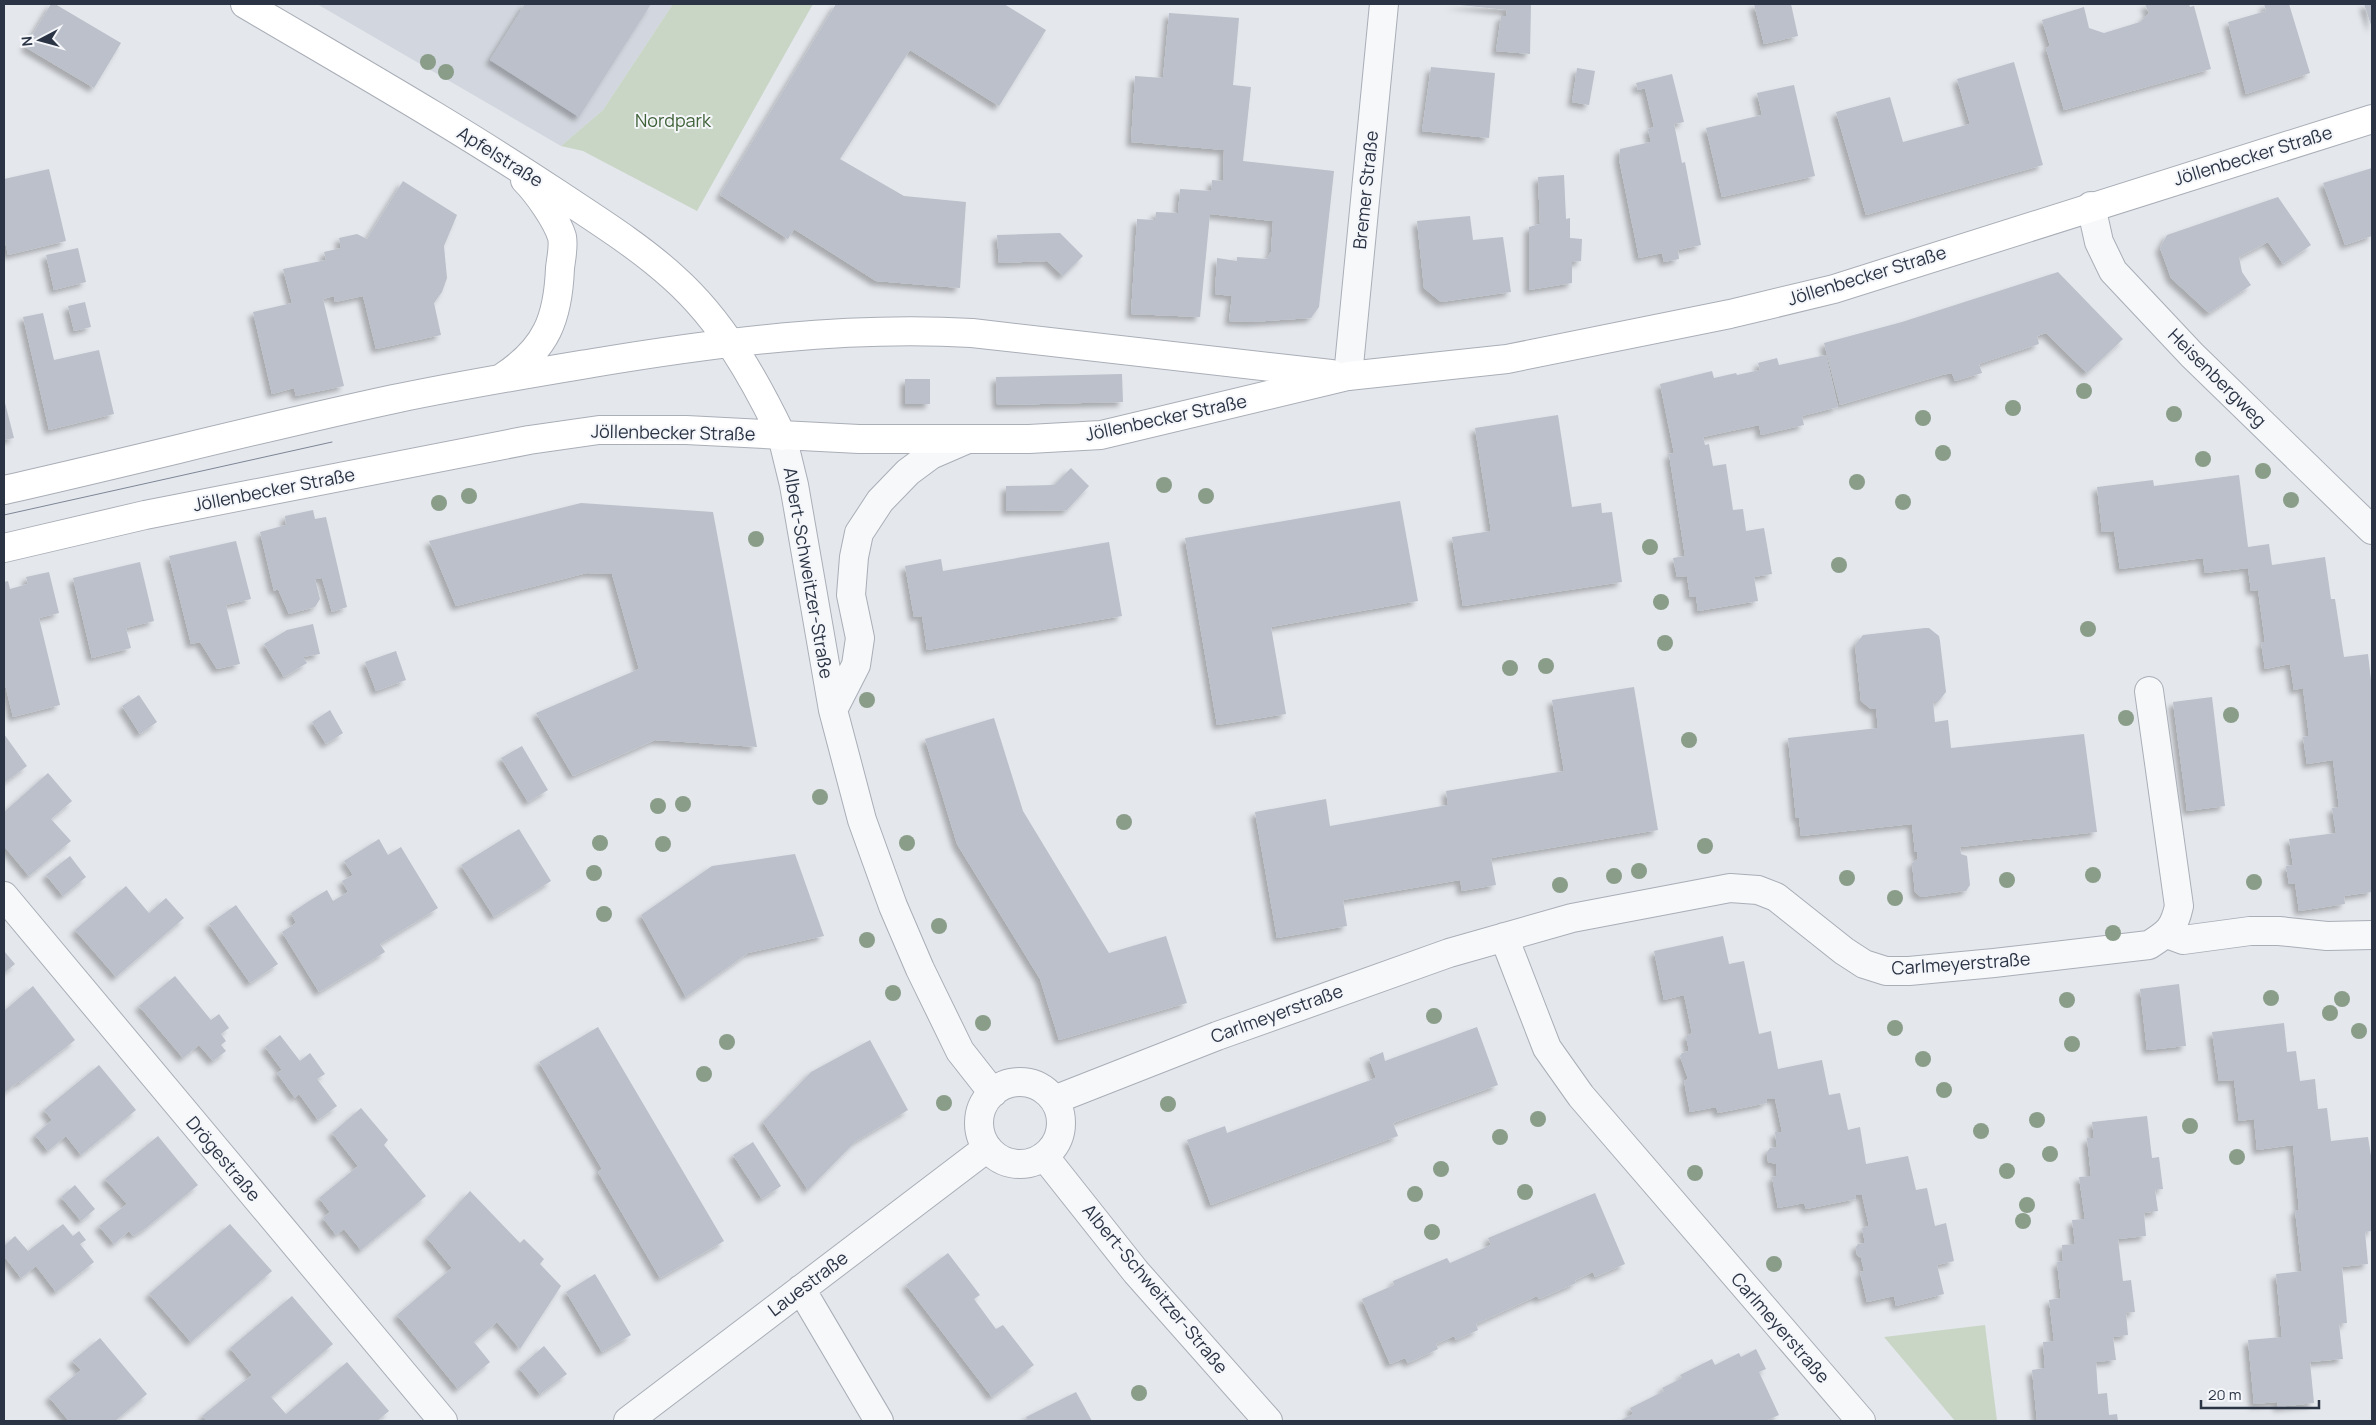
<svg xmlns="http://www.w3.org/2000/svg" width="2376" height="1425" font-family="Manrope,sans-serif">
<defs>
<filter id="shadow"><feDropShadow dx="-4.5" dy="4.5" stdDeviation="2.5" flood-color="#0004"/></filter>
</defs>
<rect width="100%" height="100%" fill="#e4e7ec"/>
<path fill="#d2d6de" d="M317 4H673L603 110 561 146Z"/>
<path fill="#c9d6c5" d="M673 4H813L697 211 583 151 561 146 603 110Z
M1985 1325 1997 1421H1955L1884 1337Z"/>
<path fill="#bbc0ca" filter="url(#shadow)" d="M51 4H55L121 43 94 88 25 47Z
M525 4H651L579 117 490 60Z
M836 4H1004L1046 30 999 106 910 50 840 159 904 196 966 202 960 288 876 281 794 229 788 239 720 195Z
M1450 4H1531L1530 54 1496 51 1501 16H1506L1507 10Z
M1754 4H1791L1798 36 1764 44Z
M2145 4H2189L2190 7 2194 6 2211 69 2064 110 2046 48 2050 46 2042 20 2084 7 2089 28 2104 33 2140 22 2149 13Z
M2264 4H2289L2310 73 2246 94 2228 22 2266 11Z
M2364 4H2372V28Z
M1169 13 1239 18 1233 85 1251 87 1243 161 1334 171 1319 307 1311 318 1250 322 1229 321 1232 296 1215 294 1217 258 1237 261V257L1267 259 1271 252 1273 221 1210 214 1200 317 1131 314 1137 219 1155 220 1156 212 1178 213 1180 189 1211 191 1212 180 1223 181 1224 150 1131 142 1135 76 1163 78Z
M2014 62 2043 165 1866 215 1836 112 1890 97 1903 142 1970 124 1957 79Z
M1431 67 1495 73 1489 138 1422 131Z
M1577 68 1595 71 1589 105 1572 102Z
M1672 74 1684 122 1674 124 1682 163 1685 162 1701 245 1678 250 1679 259 1664 262 1662 253 1639 258 1619 159 1620 149 1651 142 1648 129 1654 127 1645 88 1638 90 1636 83Z
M1794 85 1815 176 1722 197 1706 128 1762 115 1757 93Z
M2372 168V236L2345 245 2323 183Z
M49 169 66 241 8 255 4 237V179Z
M1564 175 1566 219 1570 218V238L1582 239 1581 261 1572 262V283L1529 290V227L1540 224 1538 177Z
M403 181 457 215 444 246 447 278 442 292 434 303 441 335 376 349 363 296 335 302 334 296 323 299 344 386 296 396 294 388 272 394 253 312 292 303 283 269 326 260 324 252 341 248 339 238 357 234 367 239Z
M2278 197 2311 245 2283 264 2268 242 2239 257 2242 272 2251 285 2209 313 2171 278 2160 248 2167 235Z
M1470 216 1473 240 1503 237 1511 292 1441 302 1424 288 1417 221Z
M1060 233 1083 256 1063 276 1047 261 999 263 997 235Z
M78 248 86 282 54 290 46 255Z
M2058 272 2123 339 2087 373 2046 333 2037 336 2039 344 1979 364 1982 373 1955 381 1952 373 1942 375 1840 405 1824 343 1902 322Z
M85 302 91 327 74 331 68 306Z
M43 313 54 360 99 350 114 414 49 430 23 317Z
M1826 355 1838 407 1802 416 1804 425 1761 435 1759 425 1703 437 1705 445 1709 444 1713 466 1726 464 1733 510 1743 509 1746 531 1764 528 1772 574 1754 577 1758 601 1698 611 1696 596 1690 597 1687 576 1677 577 1673 558 1685 556 1669 454 1674 453 1660 384 1712 371 1714 378 1736 373 1737 375 1760 370 1758 363 1777 358 1779 365Z
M1122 374 1123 402 997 405 996 377Z
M905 379H930V404H905Z
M4 399 14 438 4 440Z
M1558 415 1572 507 1601 503 1602 513 1612 512 1622 582 1463 606 1452 537 1491 531 1475 428Z
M1071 468 1089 486 1067 510 1006 511V486L1054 485Z
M2239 475 2248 547 2269 544 2272 565 2325 557 2331 599H2335L2344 657 2368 654 2372 689V892L2344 896 2345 904 2299 911 2295 883 2289 884 2286 866 2293 865 2289 839 2336 833 2332 808 2339 807 2333 760 2307 764 2303 737 2309 736 2303 688 2294 690 2290 664 2265 669 2261 642H2265L2258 590 2251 591 2248 568 2205 573 2203 558 2120 569 2114 531 2102 532 2097 487 2153 480 2154 486Z
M1400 501 1418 601 1271 627 1286 714 1217 725 1185 538Z
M581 503 713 512 757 747 655 740 573 776 536 713 639 669 612 574 587 573 456 606 429 541Z
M313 510 315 519 326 517 347 607 332 612 322 578 315 579 320 599 315 607 289 614 278 589 274 591 260 532 286 525 285 516Z
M236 541 251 599 226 605 240 664 217 669 200 642 191 644 169 556Z
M1109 542 1122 616 927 650 922 616 914 617 905 566 941 559 943 571Z
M140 562 154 621 126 628 131 648 92 658 73 578Z
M49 572 59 613 39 618 60 705 13 717 4 680V582L8 581 10 589 28 584 26 577Z
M313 624 320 654 303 657 307 663 284 677 264 644 287 630Z
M1925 628H1929L1939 636 1940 641 1946 692 1938 702H1933L1935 722 1948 720 1951 748 2084 734 2097 832 1960 847 1961 854 1967 856 1970 885 1966 891 1921 897 1915 892 1912 863 1918 859 1917 852H1915L1912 824 1801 836 1799 818H1796L1788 738 1878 728 1876 709H1871L1861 701 1855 645 1863 635Z
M396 651 406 680 376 691 365 662Z
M1634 687 1658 830 1491 858 1496 885 1462 891 1460 880 1343 900 1347 926 1277 938 1255 812 1326 799 1330 826 1448 805 1446 791 1564 771 1552 700Z
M139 695 157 722 140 734 122 706Z
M2212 697 2225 806 2187 811 2173 702Z
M330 710 343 733 326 744 312 722Z
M994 718 1023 811 1109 953 1166 936 1187 1003 1059 1040 1040 979 957 844 925 739Z
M4 734 27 766 4 783Z
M522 746 548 790 528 802 501 758Z
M48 773 72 801 51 819 71 841 29 876 4 846V812Z
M519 829 551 881 494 917 461 865Z
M379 839 388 855 401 847 438 908 380 944 385 952 319 992 282 932 296 923 291 913 309 901 327 890 333 901 348 892 342 881 353 875 344 861Z
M795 854 824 936 748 953 686 997 641 915 712 866Z
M70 856 86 877 63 896 46 875Z
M126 886 149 913 166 898 184 918 116 977 75 930Z
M236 905 278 964 250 983 209 924Z
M1723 936 1729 964 1744 961 1759 1034 1771 1031 1778 1069 1822 1060 1829 1095 1840 1093 1848 1130 1860 1127 1866 1164 1908 1156 1916 1190 1927 1188 1935 1226 1946 1223 1954 1261 1937 1265 1944 1294 1896 1306 1894 1296 1867 1302 1860 1272 1864 1271 1861 1258 1857 1255 1856 1247 1858 1244 1865 1243 1862 1228 1869 1226 1862 1195H1855L1856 1199 1806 1209 1804 1203 1778 1208 1772 1177 1777 1176 1776 1164 1768 1162 1767 1152 1770 1148 1777 1147 1775 1132H1782L1775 1099H1766L1767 1103 1718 1113 1716 1107 1690 1112 1684 1081 1688 1079 1680 1056 1682 1053 1689 1051 1686 1036 1692 1033 1684 995 1664 1000 1654 951Z
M4 951 15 964 4 973Z
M175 976 211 1020 219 1014 229 1028 221 1034 226 1041 221 1045 226 1051 213 1061 199 1045 183 1058 139 1006Z
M2179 984 2186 1046 2147 1050 2140 989Z
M33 986 75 1040 20 1083 19 1081 4 1093V1011Z
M2284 1023 2287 1052 2296 1051 2300 1081 2315 1079 2318 1109 2327 1108 2331 1141 2368 1137 2372 1162V1231L2365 1232 2368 1264 2342 1267 2347 1323 2339 1324 2343 1359 2310 1362 2314 1403 2278 1407 2277 1402 2254 1404 2248 1340 2282 1337 2276 1274 2302 1271 2295 1210H2299L2293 1145 2257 1150 2254 1119 2239 1121 2234 1080 2219 1081 2212 1032Z
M598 1027 724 1241 660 1278 598 1172 602 1169 539 1062Z
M1477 1027 1498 1085 1393 1123 1398 1136 1211 1205 1187 1140 1225 1126 1227 1133 1376 1078 1369 1058 1383 1052 1385 1061Z
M280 1035 300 1061 310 1053 325 1074 317 1079 337 1106 318 1120 299 1094 295 1098 277 1073 282 1070 265 1047Z
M870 1040 908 1110 856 1141 808 1190 763 1122 811 1072Z
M99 1065 136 1110 81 1155 66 1136 48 1151 35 1135 52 1120 44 1110Z
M361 1108 388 1140 384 1145 426 1196 361 1250 344 1229 336 1235 323 1218 330 1212 319 1198 358 1166 332 1133Z
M2147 1116 2152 1158 2159 1157 2163 1189 2155 1190 2158 1211 2144 1213 2146 1236 2118 1239 2123 1281 2131 1280 2135 1312 2126 1313 2128 1335 2113 1337 2116 1360 2096 1362 2098 1394 2107 1393 2109 1415 2117 1414 2118 1421H2037L2032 1370 2045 1368 2043 1342 2054 1341 2049 1300 2061 1298 2057 1262 2063 1261 2062 1245 2075 1244 2072 1220 2085 1219 2079 1177 2091 1176 2087 1138H2094L2092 1122Z
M158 1136 198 1185 146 1228 133 1236 129 1231 114 1244 99 1226 127 1204 105 1179Z
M753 1142 781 1186 762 1199 733 1155Z
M75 1185 95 1209 81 1221 61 1197Z
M470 1191 520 1243 524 1239 544 1259 540 1264 561 1286 520 1349 497 1322 474 1342 490 1362 458 1389 397 1315 452 1268 427 1238Z
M1595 1193 1625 1264 1595 1277 1593 1272 1575 1280 1576 1283 1539 1299 1537 1296 1517 1305 1476 1324 1478 1330 1456 1340 1454 1336 1436 1344 1438 1349 1408 1363 1405 1358 1390 1364 1362 1299 1394 1285 1393 1281 1447 1258 1450 1263 1491 1245 1488 1238Z
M63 1224 73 1236 79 1231 86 1240 80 1244 94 1262 56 1292 36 1266 21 1278 4 1256V1246L15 1236 28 1251Z
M230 1224 272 1271 191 1342 149 1294Z
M948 1253 980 1295 974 1299 996 1329 1003 1325 1034 1365 992 1397 906 1285Z
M595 1274 631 1335 602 1352 566 1292Z
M292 1296 333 1344 271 1397 286 1414 347 1362 389 1411 377 1421H207L202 1416 252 1375 230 1348Z
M100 1338 147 1394 115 1421H69L49 1397 81 1370 72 1361Z
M544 1346 567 1374 540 1394 519 1368Z
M1756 1349 1766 1369 1759 1372 1779 1415 1765 1421H1619L1633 1414 1630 1408 1664 1391 1662 1388 1682 1378 1680 1375 1712 1359 1715 1365 1739 1353 1741 1357Z
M1076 1392 1092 1421H1028L1026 1417Z"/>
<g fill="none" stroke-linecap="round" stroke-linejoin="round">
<g stroke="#a9aeb7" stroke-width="30">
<path id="street" d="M2091 206 2099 242 2113 271 2192 355 2372 530
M1348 376 1384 4
M782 436 794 485 833 710 862 820 893 906 920 969 960 1051 993 1093
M833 710 856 665 860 638 851 595 854 557 859 533 880 501 908 472 931 455 968 439
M4 896 443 1421
M2167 934 2183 940 2250 931H2279L2327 936 2372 935
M1504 937 1547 1048 1581 1096 1861 1421
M979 1123a41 41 0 1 1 82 0a41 41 0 1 1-82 0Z
M1054 1100 1217 1036 1449 953 1572 918 1730 888 1758 890 1776 897 1844 951 1864 964 1886 971H1909L1994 963 2149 945C2168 933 2174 929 2179 906L2149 691
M1044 1156 1136 1272 1268 1421
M801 1289 879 1421
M628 1421 987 1148"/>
</g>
<g stroke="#a9aeb7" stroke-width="30">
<path id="secondary" d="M245 4C350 66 456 126 558 194 597 220 639 246 674 278 722 321 754 378 782 436
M503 377C547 348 558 318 560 268 561 259 564 246 562 237 557 220 537 192 525 180
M4 490C134 461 263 427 394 399 460 385 527 374 593 363 719 342 845 326 972 333L1331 374
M4 548 145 515 529 440 599 430H686L859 439H1029L1101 435 1348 376 1507 359 1730 314 1834 289 2372 119"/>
</g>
<use href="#street" stroke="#f7f8fa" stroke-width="28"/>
<use href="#secondary" stroke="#fff" stroke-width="28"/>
<path stroke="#7d8696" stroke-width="1" d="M4 515 332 442"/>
</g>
<g fill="#899d89">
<circle cx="428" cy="62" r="8"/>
<circle cx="446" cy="72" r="8"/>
<circle cx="2084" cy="391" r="8"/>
<circle cx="2013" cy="408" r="8"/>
<circle cx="2174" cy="414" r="8"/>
<circle cx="1923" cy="418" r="8"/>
<circle cx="1943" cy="453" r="8"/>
<circle cx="2203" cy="459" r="8"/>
<circle cx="2263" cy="471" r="8"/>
<circle cx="1857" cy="482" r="8"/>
<circle cx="1164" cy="485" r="8"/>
<circle cx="469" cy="496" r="8"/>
<circle cx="1206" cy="496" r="8"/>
<circle cx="2291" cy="500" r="8"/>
<circle cx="1903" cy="502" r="8"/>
<circle cx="439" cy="503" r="8"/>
<circle cx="756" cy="539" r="8"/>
<circle cx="1650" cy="547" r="8"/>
<circle cx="1839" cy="565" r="8"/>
<circle cx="1661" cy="602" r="8"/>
<circle cx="2088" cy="629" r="8"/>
<circle cx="1665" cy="643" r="8"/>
<circle cx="1546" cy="666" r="8"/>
<circle cx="1510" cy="668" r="8"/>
<circle cx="867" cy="700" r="8"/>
<circle cx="2231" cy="715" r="8"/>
<circle cx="2126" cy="718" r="8"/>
<circle cx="1689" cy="740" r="8"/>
<circle cx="820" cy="797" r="8"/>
<circle cx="683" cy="804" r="8"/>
<circle cx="658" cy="806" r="8"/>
<circle cx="1124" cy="822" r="8"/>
<circle cx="600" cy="843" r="8"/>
<circle cx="907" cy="843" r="8"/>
<circle cx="663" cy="844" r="8"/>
<circle cx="1705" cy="846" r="8"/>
<circle cx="1639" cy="871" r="8"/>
<circle cx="594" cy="873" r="8"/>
<circle cx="2093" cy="875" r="8"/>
<circle cx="1614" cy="876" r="8"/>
<circle cx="1847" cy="878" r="8"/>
<circle cx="2007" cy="880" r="8"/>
<circle cx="2254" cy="882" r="8"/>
<circle cx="1560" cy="885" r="8"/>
<circle cx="1895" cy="898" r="8"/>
<circle cx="604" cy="914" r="8"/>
<circle cx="939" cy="926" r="8"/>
<circle cx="2113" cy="933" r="8"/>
<circle cx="867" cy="940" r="8"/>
<circle cx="893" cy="993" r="8"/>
<circle cx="2271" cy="998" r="8"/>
<circle cx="2342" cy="999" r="8"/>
<circle cx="2067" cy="1000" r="8"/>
<circle cx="2330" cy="1013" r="8"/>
<circle cx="1434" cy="1016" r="8"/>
<circle cx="983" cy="1023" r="8"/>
<circle cx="1895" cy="1028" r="8"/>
<circle cx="2359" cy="1031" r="8"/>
<circle cx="727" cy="1042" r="8"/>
<circle cx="2072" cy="1044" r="8"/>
<circle cx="1923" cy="1059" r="8"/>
<circle cx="704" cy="1074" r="8"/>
<circle cx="1944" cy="1090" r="8"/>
<circle cx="944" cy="1103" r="8"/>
<circle cx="1168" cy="1104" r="8"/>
<circle cx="1538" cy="1119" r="8"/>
<circle cx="2037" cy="1120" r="8"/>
<circle cx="2190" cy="1126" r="8"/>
<circle cx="1981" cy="1131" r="8"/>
<circle cx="1500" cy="1137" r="8"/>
<circle cx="2050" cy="1154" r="8"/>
<circle cx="2237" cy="1157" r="8"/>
<circle cx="1441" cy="1169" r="8"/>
<circle cx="2007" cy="1171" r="8"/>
<circle cx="1695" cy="1173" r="8"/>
<circle cx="1525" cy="1192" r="8"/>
<circle cx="1415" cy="1194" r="8"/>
<circle cx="2027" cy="1205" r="8"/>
<circle cx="2023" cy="1221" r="8"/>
<circle cx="1432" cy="1232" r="8"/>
<circle cx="1774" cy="1264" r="8"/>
<circle cx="1139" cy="1393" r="8"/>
</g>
<g text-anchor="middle" stroke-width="4" stroke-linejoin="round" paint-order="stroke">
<g font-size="18" fill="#3f6138" stroke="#f4f6f9">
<text x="673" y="127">Nordpark</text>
</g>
<g font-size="18" fill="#2b3445" stroke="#f4f6f9">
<text transform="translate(2253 156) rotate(-17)" y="6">Jöllenbecker Straße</text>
<text transform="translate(500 157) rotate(32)" y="6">Apfelstraße</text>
<text transform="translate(1366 190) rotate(-84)" y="6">Bremer Straße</text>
<text transform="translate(1867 276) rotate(-17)" y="6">Jöllenbecker Straße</text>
<text transform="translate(2217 378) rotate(45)" y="6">Heisenbergweg</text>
<text transform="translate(1166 418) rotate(-12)" y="6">Jöllenbecker Straße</text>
<text transform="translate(673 433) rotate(1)" y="6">Jöllenbecker Straße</text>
<text transform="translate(274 490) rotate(-11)" y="6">Jöllenbecker Straße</text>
<text transform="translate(808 573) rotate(80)" y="6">Albert-Schweitzer-Straße</text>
<text transform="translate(1961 964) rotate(-4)" y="6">Carlmeyerstraße</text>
<text transform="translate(1277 1014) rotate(-20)" y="6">Carlmeyerstraße</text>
<text transform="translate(223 1159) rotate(50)" y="6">Drögestraße</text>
<text transform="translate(808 1284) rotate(-37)" y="6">Lauestraße</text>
<text transform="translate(1155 1289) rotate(50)" y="6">Albert-Schweitzer-Straße</text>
<text transform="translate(1780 1328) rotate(49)" y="6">Carlmeyerstraße</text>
</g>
</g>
<rect width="2376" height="1425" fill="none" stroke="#2b3445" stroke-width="10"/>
<g transform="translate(40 40) rotate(264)" stroke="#f4f6f9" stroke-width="4" paint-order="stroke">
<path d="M0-4L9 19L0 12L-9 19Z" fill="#2b3445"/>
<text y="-8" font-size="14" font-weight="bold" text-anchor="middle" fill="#2b3445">N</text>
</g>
<path d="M2201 1400v8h118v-8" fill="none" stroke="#2b3445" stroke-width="2.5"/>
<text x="2208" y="1400" font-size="15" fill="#2b3445" stroke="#f4f6f9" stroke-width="4" paint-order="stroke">20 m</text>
</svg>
